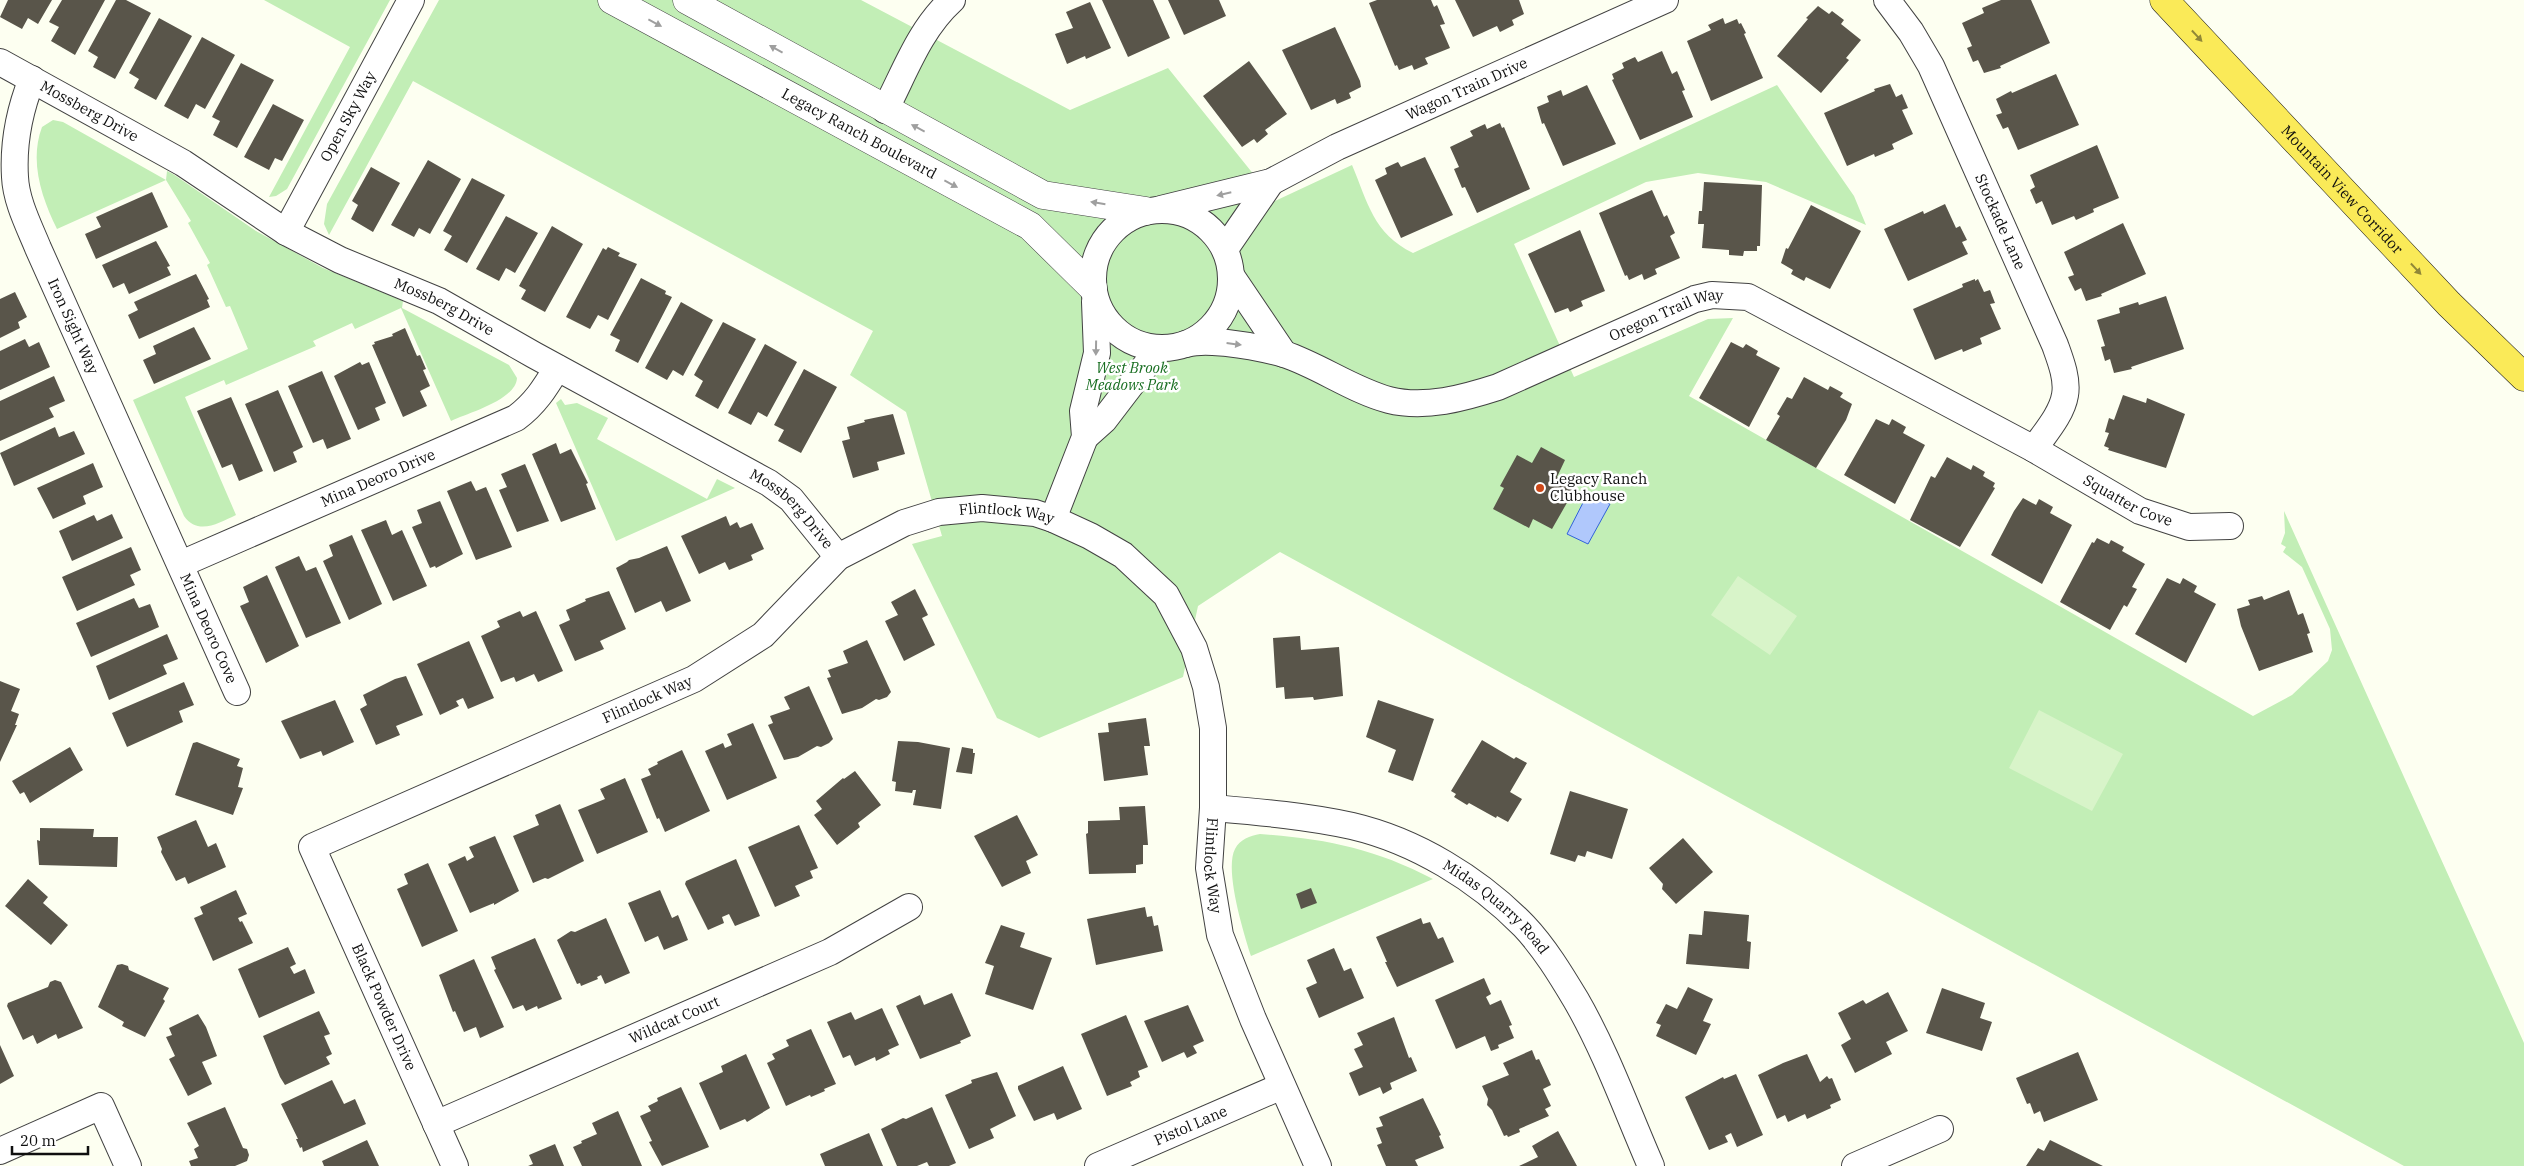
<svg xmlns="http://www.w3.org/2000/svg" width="2524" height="1166" font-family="'IBM Plex Serif',serif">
<rect width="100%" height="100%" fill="#fdfff1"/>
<path fill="#c2eeb6" d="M264 0H390L287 189 276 196 269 197 350 47Z
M439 0H861L1070 110 1168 68 1275 201 1352 165C1368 203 1373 233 1413 253L1777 85 1854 196 1866 225 1766 182 1698 173 1646 182 1514 244 1574 377 1708 319 1733 318 1689 396 2253 716 2292 695 2328 661 2332 650 2330 629 2302 567 2283 552 2286 547 2281 544 2285 533 2284 511 2524 1043V1166H2404L1280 552 1198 606 1183 677 1039 738 997 718 912 544 942 536 906 412 850 375 873 331 413 81 329 235 324 224 327 204Z
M53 120 63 122 166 180 167 171 173 174 256 231 323 268 403 301 402 308 509 365 517 378C516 400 468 413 451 421L401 308 355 329 352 323 313 341 316 346 226 385 224 380 185 397 236 515C219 523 198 536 184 516L133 400 248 349 230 306 226 307 207 265 210 263 188 223 191 221 166 180 57 229C42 198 29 162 42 127Z
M561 399 565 405 577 403 608 418 597 439 707 499 717 479 735 488 616 541 556 403Z
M1260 834C1326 839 1373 848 1433 879L1251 956C1244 934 1224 870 1235 849 1240 839 1250 836 1260 834Z"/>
<path fill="#d8f4c9" d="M1738 576 1797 616 1770 655 1711 615Z
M2039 710 2123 754 2092 811 2009 768Z"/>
<path fill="#b0c8fc" stroke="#3062da" d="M1588 493 1610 504 1588 544 1567 534Z"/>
<path fill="#59554a" d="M8 0H52L38 24 28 18 22 29 0 17Z
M62 0H105L75 55 51 41 59 27 49 22Z
M116 0H126L151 13 115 79 93 67 98 57 88 51Z
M1102 0H1153L1170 38 1128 57Z
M1168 0H1219L1226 16 1184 35Z
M1377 0H1431L1434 7 1437 5 1445 24 1440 25 1450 48 1425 58 1428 64 1414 70 1412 65 1399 70 1397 65 1395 66 1369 3Z
M1455 0H1519L1524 14 1512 20 1514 25 1500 32 1497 26 1473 37Z
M2001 0H2031L2050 43 2000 66 2001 68 1984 73 1978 60 1973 62 1967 48 1972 46 1962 23 1984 13 1982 8Z
M1090 2 1111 48 1086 59 1085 56 1067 64 1055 34 1073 28 1066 12Z
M1818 6 1829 14 1832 11 1844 20 1841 24 1861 40 1846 58 1849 60 1821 93 1777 56 1808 19 1806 18Z
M159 18 192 36 156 100 134 88 139 79 129 73Z
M1723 18 1725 24 1737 19 1739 24 1741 23 1746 33 1744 34 1763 78 1711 101 1687 41 1711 30 1708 25Z
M1335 27 1360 81 1361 87 1349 93 1351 98 1337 104 1335 99 1311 110 1282 50Z
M202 37 235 55 205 109 196 104 188 119 164 106Z
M1662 51 1672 74 1677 71 1685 90 1682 91 1693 117 1640 140 1612 80 1614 79 1612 74 1624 68 1622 63 1635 57 1638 62Z
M1249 61 1287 114 1265 130 1268 134 1257 143 1254 139 1242 147 1203 96Z
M241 63 274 80 237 148 213 135 220 121 212 117Z
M2056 74 2079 125 2018 150 2008 127 2003 129 1996 115 2002 113 1996 99 2011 91 2012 93Z
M1890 84 1896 97 1902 94 1908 108 1902 110 1913 134 1892 144 1894 149 1875 157 1874 154 1847 166 1824 113 1875 91 1874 89Z
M1587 85 1616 144 1563 166 1544 123 1542 124 1537 107 1549 102 1547 96 1561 90 1563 96Z
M273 104 304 120 282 161 275 158 269 170 244 157Z
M1500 123 1502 128 1504 127 1530 189 1477 213 1465 187 1462 188 1454 169 1459 167 1450 147 1473 136 1470 131 1485 124 1487 129Z
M2097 145 2119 198 2093 209 2094 212 2076 220 2074 216 2052 225 2042 201 2036 204 2030 190 2035 187 2030 175Z
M1425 157 1453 215 1401 238 1375 180 1387 174 1385 168 1398 162 1401 167Z
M428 160 461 179 430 234 419 228 414 237 391 225Z
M371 167 400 183 373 232 351 219 358 205 352 201Z
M472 178 505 195 467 263 444 250 452 236 443 231Z
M1704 182 1762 185 1760 246H1757V251H1744L1743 256 1729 255V250L1702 248 1704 224H1698L1699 211H1702Z
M1652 190 1664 217 1667 215 1675 233 1670 236 1680 258 1655 269 1657 274 1644 280 1642 274 1629 280 1627 275 1625 276 1599 213Z
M152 192 168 227 96 259 85 234 101 227 96 217Z
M1945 204 1956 228 1960 226 1967 240 1962 242 1968 254 1908 281 1884 229 1923 211 1924 214Z
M1811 205 1861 231 1830 289 1806 277 1804 281 1791 274 1793 270 1781 263 1786 248 1788 249Z
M506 216 538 233 515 273 506 268 499 281 476 269Z
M2123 223 2146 274 2101 294 2102 296 2086 301 2081 288 2075 291 2068 277 2074 275 2064 252Z
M552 226 583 244 545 312 521 299 526 290 519 286Z
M1580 230 1605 291 1581 301 1583 306 1570 312 1568 308 1555 313 1528 254Z
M156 241 170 266 167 267 171 275 129 294 124 283 113 288 102 265Z
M608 247 620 253 618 256 637 264 608 320 598 315 590 329 566 317 603 248 606 250Z
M196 274 209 299 207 300 210 307 139 339 128 315 138 310 134 302Z
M641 278 666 291 665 294 672 297 638 363 615 351 620 340 610 335Z
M1975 279V281L1978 279 1984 292 1990 290 1995 303 1990 304 2001 329 1980 338 1982 344 1963 352 1962 349 1935 360 1913 309 1963 287 1962 284Z
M15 292 27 317 18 322 20 328 0 338V299Z
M2166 296 2184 349 2131 367 2132 369 2114 373 2110 359 2105 361 2101 347 2105 346 2097 320 2120 313 2119 308 2138 302 2139 305Z
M681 302 713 320 683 376 673 370 667 380 645 368Z
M723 322 756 339 718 409 695 396 703 381 694 375Z
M194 327 211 359 154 384 143 360 156 354 153 346Z
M405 328 417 356 420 355 426 369 423 370 430 386 420 391 427 406 403 417 372 345 375 344 374 342 393 336 392 334Z
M25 339 29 347 39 342 50 367 0 390V351Z
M1731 342 1743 348 1746 344 1758 351 1756 355 1780 368 1749 427 1699 398Z
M765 344 797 362 767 417 758 412 751 425 728 413Z
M360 362 362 365 369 362 386 403 375 408 380 420 358 430 334 376Z
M804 369 837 387 801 453 778 441 784 430 774 425Z
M322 371 351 439 327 449 323 439 313 443 288 386Z
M54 376 65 401 49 408 54 417 0 441V401Z
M1804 377 1828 390 1830 386 1843 393 1840 397 1852 404 1846 420 1816 468 1766 440 1780 416 1777 414 1787 397 1792 399Z
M278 390 303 447 293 452 297 462 274 472 245 404Z
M2123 395 2146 403 2147 398 2185 414 2166 468 2108 450 2109 448 2104 446 2109 433 2105 432 2109 418 2114 420Z
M231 397 263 471 239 481 232 464 222 468 197 411Z
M893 414 905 454 877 462 879 470 853 478 842 441 850 439 847 427 865 422 864 420Z
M1876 419 1889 425 1892 419 1906 427 1903 433 1925 445 1895 504 1844 475Z
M55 427 59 437 74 431 85 454 14 486 0 453Z
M556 443 560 454 571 449 588 483 586 484 596 509 561 522 532 454Z
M1541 447 1565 460 1557 477 1576 487 1552 529 1533 519 1529 528 1493 509 1504 488 1500 486 1517 455 1532 463Z
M1947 457 1971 470 1973 465 1985 472 1983 476 1995 483 1993 487 1995 488 1960 547 1910 520 1931 476 1935 478Z
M93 463 103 487 83 496 86 504 53 519 37 488Z
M525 464 549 521 517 532 499 490 507 487 501 474Z
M471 481 476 491 486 487 512 547 476 560 447 491Z
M2023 498 2036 505 2039 499 2053 507 2050 513 2072 525 2042 584 1991 555 2014 511Z
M440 501 463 554 436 568 435 566 430 568 412 527 422 523 417 510Z
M112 514 123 538 72 561 59 531 94 515 97 521Z
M726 516 730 526 737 522 740 528 752 523 764 549 751 555 753 560 729 570 725 562 699 574 681 536Z
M386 520 392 535 402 530 427 586 393 601 361 530Z
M352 535 382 604 349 620 323 561 333 556 329 545Z
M2097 538 2109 544 2111 540 2124 547 2122 551 2145 564 2132 587 2137 589 2127 607 2124 605 2110 630 2060 602 2092 542 2094 543Z
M667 546 691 601 666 612 661 601 635 613 616 568 627 562 629 560 639 558Z
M131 547 141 570 130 575 135 585 77 611 62 577Z
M299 556 306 571 316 567 341 623 306 638 275 567Z
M267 575 299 646 266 663 240 606 249 602 243 587Z
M2167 578 2180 584 2183 578 2197 586 2194 592 2216 604 2186 663 2135 634Z
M915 589 928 615 922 618 935 645 904 661 885 621 898 615 891 602Z
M2289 590 2298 615 2303 613 2310 633 2307 634 2313 652 2259 671 2241 626 2237 609 2250 605 2248 600 2262 596 2264 600Z
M609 591 626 629 600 641 604 649 575 661 559 625 570 620 566 610 586 601 585 599Z
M134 598 139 608 150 604 159 627 91 657 76 623Z
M520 611 523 617 536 611 563 671 538 682 534 674 516 682 514 677 501 682 481 636 500 627 497 621Z
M167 634 178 659 163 665 167 674 109 700 96 666Z
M1300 636 1301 650 1339 647 1343 696 1314 700 1313 697 1285 699 1284 687 1276 688 1273 638Z
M867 640 891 692 887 697 879 700 876 699 862 708 842 714 827 678 831 677 828 670 848 663 843 651Z
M469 641 494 698 468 709 463 698 456 701 459 706 440 715 417 664Z
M406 676 423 715 396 726 400 735 376 745 360 709 367 705 363 695 395 679Z
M0 681 20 689 11 711 19 714 15 725H17L0 762Z
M184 682 194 705 179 711 183 722 127 747 112 713Z
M809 686 833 739 829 743 821 747 817 746 798 757 784 760 768 725 773 723 770 716 790 709 784 697Z
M335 700 354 742 323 756 321 751 300 759 281 721Z
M1378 700 1434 719 1413 781 1388 772 1396 750 1366 737Z
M1146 718 1150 746H1144L1148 775 1104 781 1098 733 1109 732 1108 723Z
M753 723 777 778 727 800 705 751 723 743 725 748 732 745 727 734Z
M1482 740 1514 759 1516 757 1527 763 1510 792 1522 799 1508 822 1497 816 1496 818 1469 803 1467 805 1454 797 1456 794 1451 791Z
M898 741 918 742 950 748 941 809 913 805 916 790H913L912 793 895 791 896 782 892 781Z
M197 742 240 759 237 766 243 768 238 787 243 788 233 815 175 795 193 743Z
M70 747 83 770 30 803 24 792 20 794 12 781Z
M962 747 973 749V753H975L972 774 956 772Z
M682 750 710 811 665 832 659 818 657 819 641 779 651 775 648 769 658 764 657 762Z
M855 771 881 805 858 823 860 827 837 845 814 815 822 809 816 801 843 778 844 779Z
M625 778 648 832 597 854 578 810 605 799 600 789Z
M1570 791 1628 809 1612 859 1587 851 1585 857 1578 855 1575 862 1550 854Z
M560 804 584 861 548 879 545 878 533 883 513 836 539 825 535 815Z
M1145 806 1148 845H1143V864L1136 865V873L1089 874 1086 834 1088 833V821L1120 820 1119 807Z
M1017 815 1038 855 1026 861 1031 873 1002 887 974 836Z
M196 820 208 847 216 843 226 867 188 884 185 877 176 881 161 852 162 849 157 837Z
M799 825 818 868 810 871 813 878 795 886 800 896 775 907 748 847Z
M40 828 94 829 93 837H118L117 867 39 865 37 840 40 841Z
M495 836 519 891 494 905V903L470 913 448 864 465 856 467 861 474 857 469 847Z
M1683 838 1713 872 1676 904 1662 889 1663 884 1649 868Z
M736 859 760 916 735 926 729 914 722 917 724 923 708 930 685 884 686 881Z
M428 863 458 931 422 947 397 889 408 884 404 874Z
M28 879 48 897 43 903 68 925 51 945 5 906Z
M1311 888 1317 903 1301 909 1296 894Z
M236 890 247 914 238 918 240 922 242 921 253 943 213 961 194 918 203 914 200 907Z
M660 890 672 918 678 915 688 940 664 950 658 936 645 942 628 903Z
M1145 907 1147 917 1152 916 1154 926 1158 925 1163 951 1096 965 1087 919Z
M1704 911 1749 915 1747 941 1751 942 1749 969 1686 964 1689 934 1702 935Z
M606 918 630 973 605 984 601 975 597 977 598 979 581 986 580 983 577 984 557 940 571 931 575 932Z
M1421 918 1423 924 1430 922 1438 939 1443 937 1454 962 1397 987 1385 962H1387L1376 937Z
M1001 925 1025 933 1020 947 1052 958 1033 1010 985 994 994 966 985 963Z
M535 938 562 999 538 1009 537 1006 526 1011 523 1005 513 1009 494 970 496 969 491 957Z
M288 947 296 964 290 967 294 974 305 969 315 993 259 1018 238 969Z
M1334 948 1344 971 1351 968 1364 998 1319 1018 1306 988 1317 983 1307 960Z
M474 959 504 1027 480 1038 476 1027 464 1032 455 1011 453 1012 439 975Z
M122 964 128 966 129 970 169 988 163 999 165 1001 145 1037 122 1026 124 1022 98 1007 117 965Z
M1484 978 1491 994 1486 997 1490 1005 1501 1000 1512 1025 1509 1026 1514 1038 1498 1045 1499 1048 1491 1051 1485 1036 1456 1049 1435 1000Z
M55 980 61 982 83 1028 58 1039 56 1034 37 1044 33 1035 23 1040 7 1006 8 1003 48 987 50 982Z
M1688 987 1713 999 1703 1021 1711 1024 1696 1055 1656 1036 1661 1025 1656 1023 1666 1004 1677 1009Z
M1942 988 1985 1003 1980 1018 1992 1022 1982 1051 1926 1033Z
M1888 992 1908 1031 1886 1042 1892 1054 1855 1073 1841 1045 1851 1039 1838 1013 1863 1000 1866 1004Z
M952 993 971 1036 960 1041 961 1043 920 1059 896 1006 920 995 924 1005Z
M1188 1005 1204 1041 1193 1046 1197 1053 1187 1058 1184 1052 1162 1062 1144 1021Z
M882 1008 899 1045 888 1050 890 1054 876 1061 875 1057 855 1066 850 1055 843 1058 827 1022 851 1012 855 1020Z
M319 1011 330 1034 324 1036 332 1054 326 1057 330 1064 285 1085 280 1077 263 1036Z
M198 1014 206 1027 217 1056 202 1062 212 1084 188 1096 169 1059 175 1056 166 1037 172 1035 169 1028Z
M1126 1015 1148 1067 1138 1071 1140 1077 1130 1082 1132 1086 1107 1096 1081 1034Z
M1394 1017 1409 1058 1411 1057 1417 1071 1390 1083 1392 1089 1383 1094 1380 1087 1359 1096 1349 1073 1363 1067 1354 1049 1363 1045 1357 1033Z
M811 1029 836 1084 824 1089 825 1091 811 1097 810 1095 786 1106 767 1063 775 1059 772 1054 789 1046 786 1040Z
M0 1045 14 1076 0 1084Z
M1532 1050 1536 1060 1539 1059 1551 1085 1543 1089 1551 1106 1545 1109 1549 1116 1519 1129 1520 1132 1508 1137 1507 1135 1504 1136 1492 1110 1487 1105 1488 1099 1482 1086 1509 1075 1503 1063Z
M2078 1052 2098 1100 2044 1122 2040 1111 2034 1114 2030 1103 2027 1104 2016 1078Z
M746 1054 770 1108 747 1122 745 1119 720 1130 699 1083 723 1072 721 1066Z
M1807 1054 1820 1082 1827 1076 1829 1079 1832 1078 1841 1100 1830 1105 1831 1108 1807 1119 1805 1114 1788 1122 1785 1115 1777 1119 1758 1075 1783 1063Z
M1063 1066 1082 1109 1057 1120 1054 1113 1034 1121 1018 1089V1086Z
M997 1072 1016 1116 990 1129 994 1138 969 1149 945 1095 972 1083 971 1080Z
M1736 1074 1763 1135 1737 1147 1731 1133 1725 1136 1728 1142 1709 1150 1685 1097 1723 1077 1724 1079Z
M332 1080 344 1104 355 1099 366 1124 303 1152 302 1147 300 1148 296 1139H298L281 1104Z
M681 1087 709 1147 662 1166 649 1142 652 1141 640 1116 651 1111 648 1106 658 1101 657 1098Z
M1423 1098 1441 1135 1439 1136 1444 1148 1415 1160 1418 1166H1386L1377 1145 1382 1143 1376 1128 1383 1126 1379 1117Z
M225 1107 243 1148 247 1149 249 1155 247 1161 235 1166H191L189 1161 198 1158 194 1149 199 1146 187 1123Z
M932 1107 956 1163 949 1166H929L927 1162 917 1166H897L881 1129 903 1118 906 1119Z
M618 1111 642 1166H582L573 1147 582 1143 581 1141 597 1134 592 1123Z
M1558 1131 1577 1166H1519L1538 1157 1532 1146Z
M869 1133 883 1166H825L820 1154Z
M367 1140 379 1166H324L322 1161Z
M2050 1140 2103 1166H2026L2038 1148 2044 1151Z
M555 1144 564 1166H528L533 1164 529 1155Z"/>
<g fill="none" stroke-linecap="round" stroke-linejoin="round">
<g stroke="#424242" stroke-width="28">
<g id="minor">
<path id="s1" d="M1887 0 1911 32 1931 66 2055 345C2060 359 2068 379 2065 395 2062 414 2045 433 2034 449"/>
<path id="s2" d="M0 62 183 163 286 232 340 260 439 301 534 355 769 483 791 499 838 557"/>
<path id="s3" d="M32 79C20 109 13 144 15 177 16 201 29 226 38 248L237 692"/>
<path d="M885 110C905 72 919 30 952 0"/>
<path id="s4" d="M1161 209 1271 182 1337 147 1665 0"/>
<circle cx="1162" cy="279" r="69"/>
<path id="s5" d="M286 232 411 0"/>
<path d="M1225 249 1271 182"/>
<path d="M1232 277 1284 354"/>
<path id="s6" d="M1186 344C1200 340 1213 342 1227 343 1246 345 1266 349 1284 354 1320 366 1352 390 1389 400 1425 409 1464 398 1498 387L1695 299 1712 295 1748 297 2034 449 2140 511 2189 527 2230 526"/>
<path d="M1085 437 1104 420 1159 348"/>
<path d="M1053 519 1085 437 1083 411 1097 353 1095 302"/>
<path id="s7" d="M181 564 516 418C535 404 545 388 557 368"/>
<path id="s8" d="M1213 808C1259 812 1307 816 1352 826 1416 841 1478 879 1524 926 1544 947 1561 975 1576 1000 1606 1052 1627 1111 1651 1166"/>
<path id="s9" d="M436 1124 830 952 909 907"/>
<path d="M0 1151 101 1106 128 1166"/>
<path id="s10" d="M455 1166 312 847 694 679 763 635 838 557 904 523 939 512 982 508 1035 513 1053 519 1090 536 1123 555 1166 595 1194 648 1206 687 1213 728V808L1209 868 1220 935 1253 1019 1318 1166"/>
<path id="s11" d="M1098 1166 1282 1086"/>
<path d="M1855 1166 1940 1129"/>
</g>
</g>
<g stroke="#424242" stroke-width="29">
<g id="tertiary">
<path id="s12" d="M612 0 1030 226 1093 288"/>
<path d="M687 0 1043 195 1146 211"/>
</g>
</g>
<g stroke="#202020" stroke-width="29">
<g id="trunk">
<path id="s13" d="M2164 0 2449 304 2524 377"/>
</g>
</g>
<use href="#minor" stroke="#fff" stroke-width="26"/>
<use href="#tertiary" stroke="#fff" stroke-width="28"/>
<use href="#trunk" stroke="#faea58" stroke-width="28"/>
</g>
<defs><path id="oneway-solid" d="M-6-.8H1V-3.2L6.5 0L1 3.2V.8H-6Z" transform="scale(1.25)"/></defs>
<g fill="#9f9f9f">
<use href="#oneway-solid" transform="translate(655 23) rotate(28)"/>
<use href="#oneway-solid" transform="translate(776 49) rotate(-151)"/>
<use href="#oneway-solid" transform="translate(918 128) rotate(-152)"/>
<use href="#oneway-solid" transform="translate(951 184) rotate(28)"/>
<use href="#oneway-solid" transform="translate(1224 194) rotate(167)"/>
<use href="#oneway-solid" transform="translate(1098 203) rotate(-171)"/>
<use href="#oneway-solid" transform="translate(1234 344) rotate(7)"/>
<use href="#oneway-solid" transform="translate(1096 348) rotate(91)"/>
</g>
<g fill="#908737">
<use href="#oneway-solid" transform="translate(2197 36) rotate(47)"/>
<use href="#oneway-solid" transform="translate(2416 269) rotate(47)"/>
</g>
<circle fill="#cd4819" stroke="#fff" stroke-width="2" cx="1540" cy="488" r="5"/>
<g text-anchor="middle" stroke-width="5" stroke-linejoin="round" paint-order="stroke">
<g font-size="15" fill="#0f0f0f" stroke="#fff">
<text dy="5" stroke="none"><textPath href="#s4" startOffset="330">Wagon Train Drive</textPath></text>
<text dy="5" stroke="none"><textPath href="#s2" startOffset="102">Mossberg Drive</textPath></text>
<text dy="5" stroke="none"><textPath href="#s5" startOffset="131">Open Sky Way</textPath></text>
<text dy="5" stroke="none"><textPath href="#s12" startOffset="281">Legacy Ranch Boulevard</textPath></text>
<text dy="5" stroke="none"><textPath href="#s13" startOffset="260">Mountain View Corridor</textPath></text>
<text dy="5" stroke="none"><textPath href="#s1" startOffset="250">Stockade Lane</textPath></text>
<text dy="5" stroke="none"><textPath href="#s2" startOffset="508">Mossberg Drive</textPath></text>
<text dy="5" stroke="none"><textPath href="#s6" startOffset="509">Oregon Trail Way</textPath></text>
<text dy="5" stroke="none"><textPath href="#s3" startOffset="261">Iron Sight Way</textPath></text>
<text dy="5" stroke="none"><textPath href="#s7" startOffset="215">Mina Deoro Drive</textPath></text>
<text dy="5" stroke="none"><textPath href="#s6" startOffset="1026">Squatter Cove</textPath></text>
<text dy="5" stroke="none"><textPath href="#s2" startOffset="912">Mossberg Drive</textPath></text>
<text dy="5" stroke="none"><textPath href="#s10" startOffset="1136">Flintlock Way</textPath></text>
<text dy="5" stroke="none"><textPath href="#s3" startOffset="592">Mina Deoro Cove</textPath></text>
<text dy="5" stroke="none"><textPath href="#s10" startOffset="716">Flintlock Way</textPath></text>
<text dy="5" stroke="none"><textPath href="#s10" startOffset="1601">Flintlock Way</textPath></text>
<text dy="5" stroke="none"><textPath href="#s8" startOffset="308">Midas Quarry Road</textPath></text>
<text transform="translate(384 1007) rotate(66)" y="5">Black Powder Drive</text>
<text dy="5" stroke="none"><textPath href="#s9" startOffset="260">Wildcat Court</textPath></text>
<text dy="5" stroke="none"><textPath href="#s11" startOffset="101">Pistol Lane</textPath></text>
</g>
<g font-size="15" font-style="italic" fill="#186e21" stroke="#fff">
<text x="1132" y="373">West Brook<tspan x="1132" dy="17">Meadows Park</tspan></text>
</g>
<g font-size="15" fill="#0f0f0f" stroke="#fff" text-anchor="start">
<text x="1550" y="484">Legacy Ranch<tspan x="1550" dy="17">Clubhouse</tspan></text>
</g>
</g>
<path d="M12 1146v8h76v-8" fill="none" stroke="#0f0f0f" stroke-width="2.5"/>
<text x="20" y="1146" font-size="15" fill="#0f0f0f" stroke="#ffffff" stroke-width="4" paint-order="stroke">20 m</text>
</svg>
